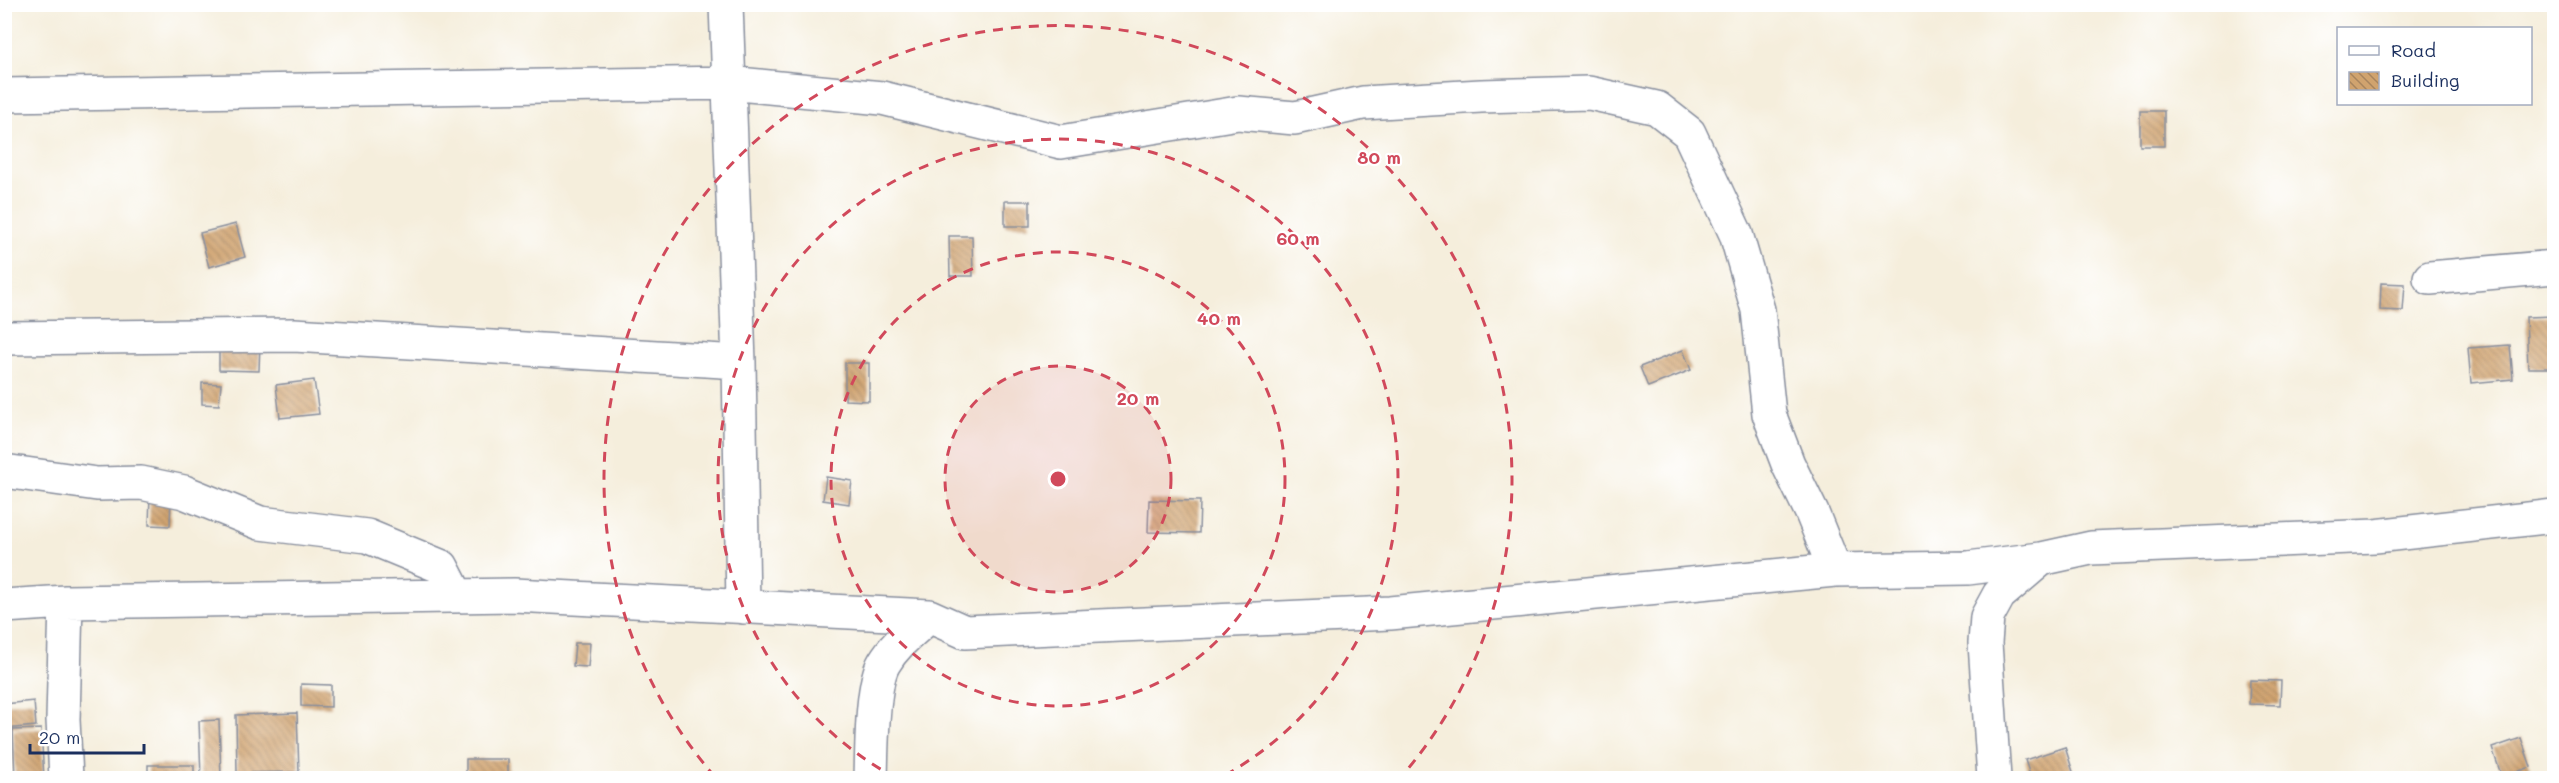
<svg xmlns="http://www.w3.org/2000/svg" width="2559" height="783" font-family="Mali,sans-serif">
<defs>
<pattern id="building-back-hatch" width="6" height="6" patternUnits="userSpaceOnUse" patternTransform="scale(1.5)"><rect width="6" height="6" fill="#d0a36e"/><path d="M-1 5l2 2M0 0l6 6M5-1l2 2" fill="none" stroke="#a8855e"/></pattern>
</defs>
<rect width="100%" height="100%" fill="#fff"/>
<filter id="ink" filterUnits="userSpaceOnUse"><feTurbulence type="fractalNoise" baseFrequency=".0167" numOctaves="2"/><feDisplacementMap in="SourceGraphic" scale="12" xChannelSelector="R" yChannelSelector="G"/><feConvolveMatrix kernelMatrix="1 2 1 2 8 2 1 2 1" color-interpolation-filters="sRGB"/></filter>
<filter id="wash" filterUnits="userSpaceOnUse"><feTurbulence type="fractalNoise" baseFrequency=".008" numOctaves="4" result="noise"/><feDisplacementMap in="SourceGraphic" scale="24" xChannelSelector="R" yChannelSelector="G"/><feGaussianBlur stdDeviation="1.35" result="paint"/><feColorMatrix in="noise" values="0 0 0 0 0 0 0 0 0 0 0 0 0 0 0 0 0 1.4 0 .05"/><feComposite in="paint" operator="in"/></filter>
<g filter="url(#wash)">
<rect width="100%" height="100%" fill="#f5eedc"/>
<g id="blocks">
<path fill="url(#building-back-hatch)" d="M2140 111H2164V146H2140Z
M1005 201H1030V226H1005Z
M236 224 245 257 209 267 200 233Z
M949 236H972L973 276H950Z
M2381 283 2405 284 2403 311 2380 310Z
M2554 316V368H2528L2526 317Z
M219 341 260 342 259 371 219 370Z
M2510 345 2513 379 2471 383 2468 348Z
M1683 350 1691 370 1648 387 1640 367Z
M845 363H869V401L845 400Z
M314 380 319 414 280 418 276 385Z
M202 383 221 384 219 405 202 404Z
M826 477 852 481 849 504 823 500Z
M150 494 171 495 170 526 149 525Z
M1149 500 1200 501 1199 533 1148 532Z
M575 643H590L588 667 573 666Z
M2250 680 2281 681 2280 705 2249 704Z
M301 684 331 685V707L301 706Z
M34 701 36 726 4 729V704Z
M297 713 299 772 237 773 236 715Z
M219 720 221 777 201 778 199 721Z
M41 729 44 778H15L13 730Z
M2521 738 2531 767 2502 777 2492 748Z
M2065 747 2075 778H2031L2025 760Z
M466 759H508V778H466Z
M148 765H194V778H148Z"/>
</g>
</g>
<g filter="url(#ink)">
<use href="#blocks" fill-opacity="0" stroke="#888e9d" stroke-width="1.5"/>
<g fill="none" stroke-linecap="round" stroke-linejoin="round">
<g stroke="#888e9d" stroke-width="36">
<path id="street" d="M726 4 739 362 743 607
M4 95 728 83 882 98 1061 142 1238 113 1295 118 1363 103 1481 96 1589 93 1657 108 1689 133 1736 234 1758 310 1769 414 1788 464 1812 513 1835 570
M2430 278 2554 267
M4 338 294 335 739 362
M4 471 97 484 141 483 184 492 260 523 367 536 442 567 457 596
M66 602 63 720 66 778
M4 606 66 602 514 595 929 616 965 632 1390 613 1835 570 1968 568 2041 559 2091 548 2375 536 2554 516
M871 778C872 751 871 685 884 663 895 644 913 631 929 616
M1994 778 1985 643 1987 617 1999 595 2041 559"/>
</g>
<use href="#street" stroke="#fff" stroke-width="33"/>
</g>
</g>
<circle cx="1058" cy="479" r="113" fill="#d1495b" fill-opacity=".12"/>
<g fill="none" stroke="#d1495b" stroke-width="3" stroke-dasharray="10 8">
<circle cx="1058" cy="479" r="113"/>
<circle cx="1058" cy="479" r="227"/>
<path d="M896 778A340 340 0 1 1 1220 778"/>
<path d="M715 777A454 454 0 1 1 1401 777"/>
</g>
<circle cx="1058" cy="479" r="9" fill="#d1495b" stroke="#fff" stroke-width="3"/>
<g font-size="18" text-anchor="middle" font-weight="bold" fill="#d1495b" stroke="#fff" stroke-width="4.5" stroke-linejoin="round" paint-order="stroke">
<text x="1379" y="164">80 m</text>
<text x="1298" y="245">60 m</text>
<text x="1219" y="325">40 m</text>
<text x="1138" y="405">20 m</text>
</g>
<rect width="2559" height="783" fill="none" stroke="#fff" stroke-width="24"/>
<rect x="2337" y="27" width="195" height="78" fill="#ffffff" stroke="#a4acbf" stroke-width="1.5"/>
<rect x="2349" y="46" width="30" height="9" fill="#ffffff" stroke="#a4acbf" stroke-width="1.5"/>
<text x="2391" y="57" font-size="18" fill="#1b2f5e">Road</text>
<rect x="2349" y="72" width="30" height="18" fill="url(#building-back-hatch)" stroke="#a4acbf" stroke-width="1.5"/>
<text x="2391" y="87" font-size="18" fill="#1b2f5e">Building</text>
<path d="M30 744v9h114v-9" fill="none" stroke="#1b2f5e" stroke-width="3"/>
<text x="39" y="744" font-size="18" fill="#1b2f5e" stroke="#ffffff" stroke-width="4.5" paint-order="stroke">20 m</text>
</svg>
